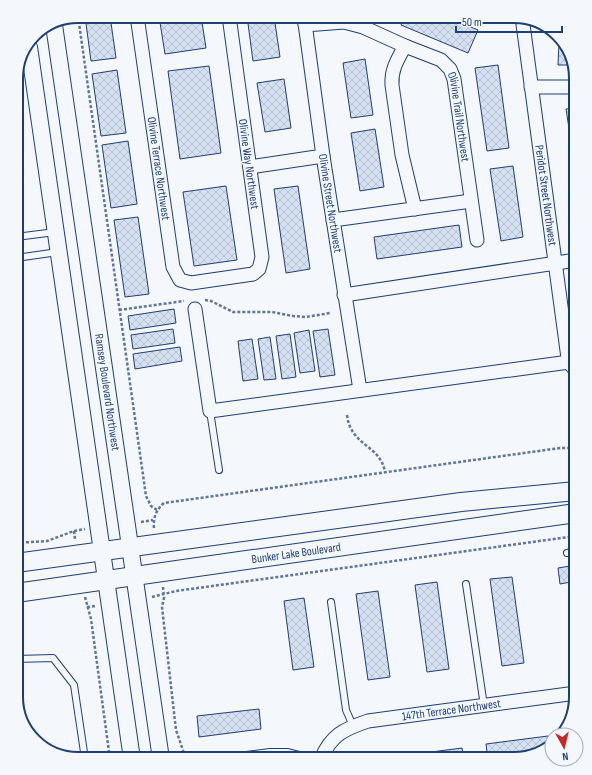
<svg xmlns="http://www.w3.org/2000/svg" width="592" height="775" font-family="'Sofia Sans Condensed',sans-serif">
<defs>
<pattern id="building-cross-hatch" width="8" height="8" patternUnits="userSpaceOnUse"><rect width="8" height="8" fill="#d5e0f0"/><path d="M0 0l8 8M0 8l8-8" fill="none" stroke="#b6c1d1"/></pattern>
</defs>
<rect width="100%" height="100%" fill="#f4f7fb"/>
<path fill="url(#building-cross-hatch)" stroke="#1d3f73" d="M85 16H110L116 58 91 61Z
M159 16H201L206 48 165 54Z
M247 16H274L280 57 253 61Z
M405 16H444L478 30 468 53 401 25Z
M559 42 566 44 572 65H558Z
M365 59 373 115 351 118 343 63Z
M498 65 509 148 487 151 475 68Z
M209 66 221 153 180 159 168 71Z
M117 70 126 133 101 136 92 74Z
M284 79 291 128 265 132 257 83Z
M576 108V166L575 167 566 109Z
M375 129 384 187 360 191 351 133Z
M128 141 137 204 111 208 102 145Z
M513 166 523 237 501 241 490 169Z
M226 186 237 260 194 266 183 192Z
M298 186 310 269 286 273 274 189Z
M138 217 149 294 125 297 114 220Z
M459 225 462 247 377 259 374 237Z
M174 309 176 323 130 330 128 316Z
M173 329 175 343 133 349 131 335Z
M328 329 335 375 320 377 313 331Z
M309 330 315 371 300 373 294 333Z
M290 334 296 377 282 379 276 336Z
M270 337 276 379 264 380 258 339Z
M252 339 258 379 243 381 238 341Z
M180 347 182 361 135 369 133 354Z
M576 565V581L560 584 558 568Z
M512 577 524 663 502 666 490 579Z
M437 582 449 669 427 672 415 585Z
M378 591 390 677 368 680 356 594Z
M304 598 314 667 293 670 284 601Z
M259 709 261 729 199 737 197 716Z
M548 736 550 747 548 749 515 759H488L486 744Z
M462 748 464 759H400V756Z"/>
<g fill="none" stroke-linecap="round" stroke-linejoin="round">
<g stroke="#1d3f73" stroke-width="8">
<path id="service" d="M16 237 55 232
M16 258 58 252
M210 411 219 470
M567 553 576 551
M466 584 484 706
M331 602 346 710 353 726
M16 659 53 658 74 685 85 759
M213 759 270 752H287L315 759"/>
</g>
<g stroke="#1d3f73" stroke-width="15">
<g id="minor">
<path id="s1" d="M137 16 173 267 180 280 191 283 253 274 259 269 262 257 229 16"/>
<path id="s2" d="M304 16 323 156 360 390"/>
<path id="s3" d="M522 17 568 358 571 365 576 371"/>
<path id="s4" d="M305 25 344 22 363 27 405 46 441 60 450 69 454 79 477 240"/>
<path d="M405 46C397 60 391 70 392 85L402 155 415 209"/>
<path d="M531 87H576"/>
<path d="M250 167 323 156"/>
<path d="M333 220 471 201"/>
<path d="M344 295 576 260"/>
<path d="M195 309 210 411 569 362"/>
<path id="s5" d="M321 759C331 735 344 729 368 721L576 693"/>
</g>
</g>
<g stroke="#1d3f73" stroke-width="18">
<g id="tertiary">
<path id="s6" d="M54 25 161 759"/>
<path d="M29 47 132 759"/>
</g>
</g>
<g stroke="#1d3f73" stroke-width="20">
<g id="secondary">
<path d="M16 563 461 502 576 491"/>
<path id="s7" d="M16 593 576 513"/>
</g>
</g>
<path stroke="#5e769c" stroke-width="2.5" stroke-dasharray="3 2" stroke-linecap="butt" d="M78 16 146 496 151 506 157 510
M205 300 211 301 233 312H272L293 316 306 317 330 313
M119 310 184 301
M347 415C351 447 380 444 385 472
M141 522 153 520
M154 528C153 518 156 510 164 503L560 448H576
M74 531 75 539
M16 543 47 541 74 531 85 529
M163 587 164 598 162 607 176 730 186 759
M85 597 91 619 110 759
M152 597 176 591 576 536
M87 607 96 606"/>
<use href="#service" stroke="#f4f7fb" stroke-width="6"/>
<use href="#minor" stroke="#f4f7fb" stroke-width="13"/>
<use href="#tertiary" stroke="#f4f7fb" stroke-width="16"/>
<use href="#secondary" stroke="#f4f7fb" stroke-width="18"/>
</g>
<g text-anchor="middle" stroke-width="3" stroke-linejoin="round" paint-order="stroke">
<g font-size="12" fill="#1d3f73" stroke="#f4f7fb">
<text dy="4" stroke="none"><textPath href="#s4" startOffset="205">Olivine Trail Northwest</textPath></text>
<text transform="translate(249 164) rotate(82)" y="4">Olivine Way Northwest</text>
<text dy="4" stroke="none"><textPath href="#s1" startOffset="154">Olivine Terrace Northwest</textPath></text>
<text dy="4" stroke="none"><textPath href="#s3" startOffset="180">Peridot Street Northwest</textPath></text>
<text dy="4" stroke="none"><textPath href="#s2" startOffset="189">Olivine Street Northwest</textPath></text>
<text dy="4" stroke="none"><textPath href="#s6" startOffset="371">Ramsey Boulevard Northwest</textPath></text>
<text dy="4" stroke="none"><textPath href="#s7" startOffset="283">Bunker Lake Boulevard</textPath></text>
<text dy="4" stroke="none"><textPath href="#s5" startOffset="147">147th Terrace Northwest</textPath></text>
</g>
</g>
<path d="M0 0H592V775H0ZM78 23H514A55 55 0 0 1 569 78V697A55 55 0 0 1 514 752H78A55 55 0 0 1 23 697V78A55 55 0 0 1 78 23Z" fill="#f4f7fb" fill-rule="evenodd"/>
<path fill="none" stroke="#1d3f73" stroke-width="2" d="M78 23H514A55 55 0 0 1 569 78V697A55 55 0 0 1 514 752H78A55 55 0 0 1 23 697V78A55 55 0 0 1 78 23Z"/>
<g transform="translate(564 747) rotate(172)"><circle r="19" fill="#f4f7fb" stroke="#9eadc5"/>
<path d="M0-3L7 15L0 10L-7 15Z" fill="#c62828"/>
<text y="-6" font-size="11" font-weight="bold" text-anchor="middle" fill="#1d3f73">N</text>
</g>
<path d="M456 26v6h106v-6" fill="none" stroke="#1d3f73" stroke-width="2"/>
<text x="462" y="26" font-size="12" fill="#1d3f73" stroke="#f4f7fb" stroke-width="3" paint-order="stroke">50 m</text>
</svg>
